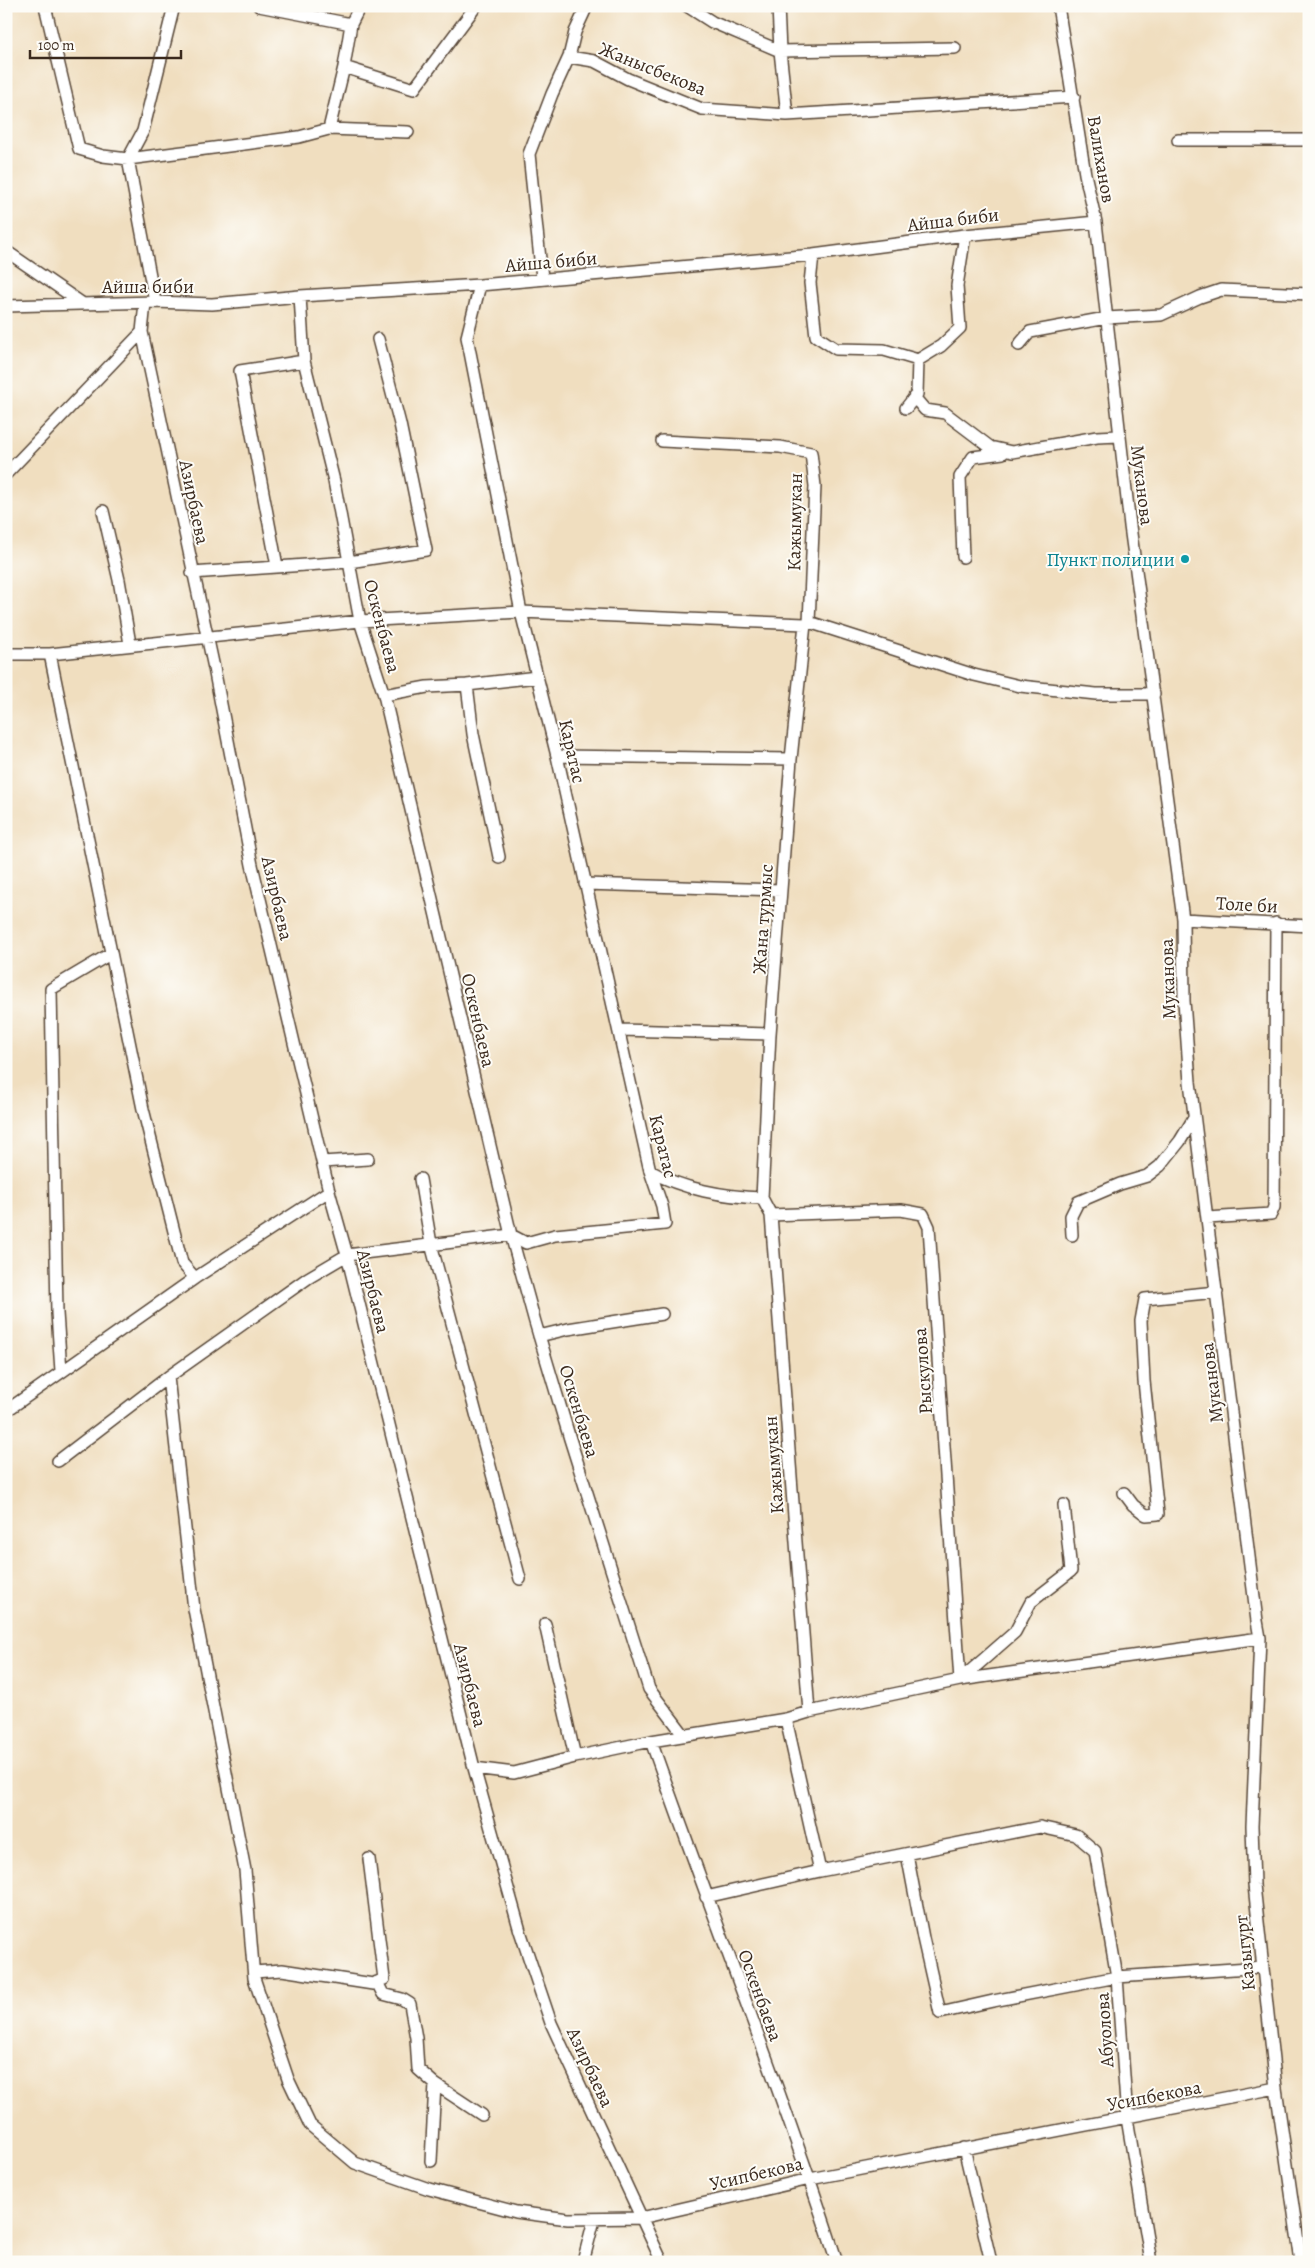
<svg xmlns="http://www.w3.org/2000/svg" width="1315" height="2268" font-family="Alegreya,serif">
<rect width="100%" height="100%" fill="#fdfcf7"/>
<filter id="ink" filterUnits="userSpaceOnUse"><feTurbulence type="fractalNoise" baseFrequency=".02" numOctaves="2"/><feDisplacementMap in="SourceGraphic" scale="10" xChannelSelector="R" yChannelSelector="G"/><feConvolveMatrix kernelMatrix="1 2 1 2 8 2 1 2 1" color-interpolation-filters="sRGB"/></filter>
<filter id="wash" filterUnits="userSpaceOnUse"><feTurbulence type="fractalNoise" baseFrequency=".0096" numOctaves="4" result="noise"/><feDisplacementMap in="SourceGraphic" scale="20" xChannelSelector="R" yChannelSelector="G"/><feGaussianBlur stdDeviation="1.12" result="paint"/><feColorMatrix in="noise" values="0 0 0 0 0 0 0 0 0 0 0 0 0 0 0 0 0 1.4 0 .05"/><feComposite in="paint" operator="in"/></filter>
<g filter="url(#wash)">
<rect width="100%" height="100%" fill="#f0debf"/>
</g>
<g filter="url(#ink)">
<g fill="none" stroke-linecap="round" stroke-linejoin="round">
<g stroke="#564536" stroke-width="14">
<path id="minor" d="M45 6 79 149 103 156 128 159 299 137 329 129 408 132
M259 6 351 24
M687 6 712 22 780 51 955 48
M778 6 780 51 787 115
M1058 6 1085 174 1096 222 1130 526 1183 919 1184 1001 1190 1082 1257 1621 1260 1638 1252 1826 1254 1885 1276 2088 1301 2262
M569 57 575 32 587 6
M344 67 414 89 476 6
M329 129 344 67 351 24 360 6
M1178 140H1309
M6 251 83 304
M813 255 810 283 816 336 836 349 884 350 918 360 917 394 906 408
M542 278 529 154 552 94 569 57 594 61 628 79 702 109 787 115 1074 97
M300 296 304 361 334 481 360 621 384 695 511 1235 535 1322 570 1439 649 1689 684 1735
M155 302 128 159 143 131 174 6
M145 303 142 332 214 668 252 865 329 1191 347 1255 474 1768 520 1931 551 2023 662 2262
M6 306 155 302 212 304 300 296 480 285 813 255 965 235 1096 222
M1019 345 1030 332 1106 318 1161 315 1200 297 1221 290 1309 294
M918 360 941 346 960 328 957 286 965 235
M914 397 925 410 945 413 990 447 1012 452 1097 437 1119 436
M662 441 780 447 811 453 815 486 809 622
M6 474 142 332
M103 511 119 580 130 644
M963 557 960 477 973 457 1003 453
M277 566 240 371 304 361
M192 573 349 562 426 550 400 424 378 339
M805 624 791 759 770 1034 762 1198 771 1215 809 1712
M6 654H50L360 621 521 612 805 624 809 622 974 675 1020 686 1096 694H1154
M50 654 143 1109 182 1263 195 1278
M384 695 427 687 467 685
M557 756 791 759
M499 857 473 734 467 685 537 677
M585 884 781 890
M1183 919 1309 926
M620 1030 770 1034
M322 1162 368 1159
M650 1171C682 1189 725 1197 762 1198
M420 1179 431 1244 520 1579
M771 1215 901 1210 923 1214 929 1227 960 1680
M1207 1218 1271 1214 1274 1207 1276 923
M1072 1235 1071 1216 1078 1202 1120 1184 1147 1176 1160 1166 1180 1141 1194 1118
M539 1336 568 1329 662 1314
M61 1371 57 1313 51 989 110 954
M168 1377 194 1609 245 1870 254 1978 288 2079 310 2125 355 2163 429 2189 516 2212 568 2219 641 2218 810 2179 1276 2088
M6 1411 195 1278 329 1191
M58 1461 168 1377 308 1278 347 1255 511 1235 526 1243 555 1235 665 1224 662 1206 650 1171 557 756 521 612 467 337 480 285
M1124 1493 1133 1505 1146 1515 1158 1514 1144 1381 1141 1321 1145 1299 1217 1292
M545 1624 575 1757
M960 1680 1015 1632 1031 1602 1071 1571 1064 1505
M786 1719 820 1871
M651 1741C712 1915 780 2086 837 2262
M474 1768 514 1773 575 1757 651 1741 786 1719 809 1712 960 1680 1260 1638
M907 1854 923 1938 940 2013 993 2001 1117 1977 1263 1967
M706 1897 820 1871 1040 1827 1076 1835 1095 1851 1117 1977 1127 2118 1151 2262
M254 1972 282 1970 373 1984 384 1979 369 1859
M377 1982 383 1994 402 1999 410 2004 416 2038 418 2069 435 2084 431 2161
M435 2084 482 2115
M964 2148 991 2262
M583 2262 594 2220"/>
</g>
<use href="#minor" stroke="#fff" stroke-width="11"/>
</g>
</g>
<circle fill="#0f9aa8" stroke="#fdfcf7" stroke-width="2" cx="1185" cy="559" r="5"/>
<g text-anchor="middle" stroke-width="4" stroke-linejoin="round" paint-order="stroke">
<g font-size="19" fill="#3b2a1e" stroke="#fdfcf7">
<text transform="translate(653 68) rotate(22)" y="7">Жанысбекова</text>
<text transform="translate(1102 159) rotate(80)" y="7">Валиханов</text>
<text transform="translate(953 219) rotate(-7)" y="7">Айша биби</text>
<text transform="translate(551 261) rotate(-5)" y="7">Айша биби</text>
<text x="148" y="293">Айша биби</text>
<text transform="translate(1143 485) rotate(83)" y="7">Муканова</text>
<text transform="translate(195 502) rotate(78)" y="7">Азирбаева</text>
<text transform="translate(794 522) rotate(-89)" y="7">Кажымукан</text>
<text transform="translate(383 626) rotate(75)" y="7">Оскенбаева</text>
<text transform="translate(573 751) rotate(77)" y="7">Каратас</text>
<text transform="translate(278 898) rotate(77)" y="7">Азирбаева</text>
<text transform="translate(1247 904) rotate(3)" y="7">Толе би</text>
<text transform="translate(762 919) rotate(-86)" y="7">Жана турмыс</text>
<text transform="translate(1167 979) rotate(-92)" y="7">Муканова</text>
<text transform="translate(479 1020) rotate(77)" y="7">Оскенбаева</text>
<text transform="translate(664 1146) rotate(76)" y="7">Каратас</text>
<text transform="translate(374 1291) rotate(76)" y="7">Азирбаева</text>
<text transform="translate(922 1371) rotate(-94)" y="7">Рыскулова</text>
<text transform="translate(1211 1383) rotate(-97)" y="7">Муканова</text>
<text transform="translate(580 1411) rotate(73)" y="7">Оскенбаева</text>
<text transform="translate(773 1465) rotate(-94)" y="7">Кажымукан</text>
<text transform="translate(471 1685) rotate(76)" y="7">Азирбаева</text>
<text transform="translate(1244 1953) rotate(-96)" y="7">Казыгурт</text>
<text transform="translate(761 1995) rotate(70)" y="7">Оскенбаева</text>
<text transform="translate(1104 2030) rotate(-94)" y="7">Абуолова</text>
<text transform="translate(591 2067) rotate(65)" y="7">Азирбаева</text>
<text transform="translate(1154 2095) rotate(-11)" y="7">Усипбекова</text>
<text transform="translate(756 2173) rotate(-13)" y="7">Усипбекова</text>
</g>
<g font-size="19" fill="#0d838f" stroke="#fdfcf7" text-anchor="end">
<text x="1175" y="566">Пункт полиции</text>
</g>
</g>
<rect width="1315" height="2268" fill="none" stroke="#fdfcf7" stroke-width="25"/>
<path d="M30 50v8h151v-8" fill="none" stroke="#3b2a1e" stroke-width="2.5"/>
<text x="38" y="50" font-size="15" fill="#3b2a1e" stroke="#fdfcf7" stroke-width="4" paint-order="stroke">100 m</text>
</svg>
